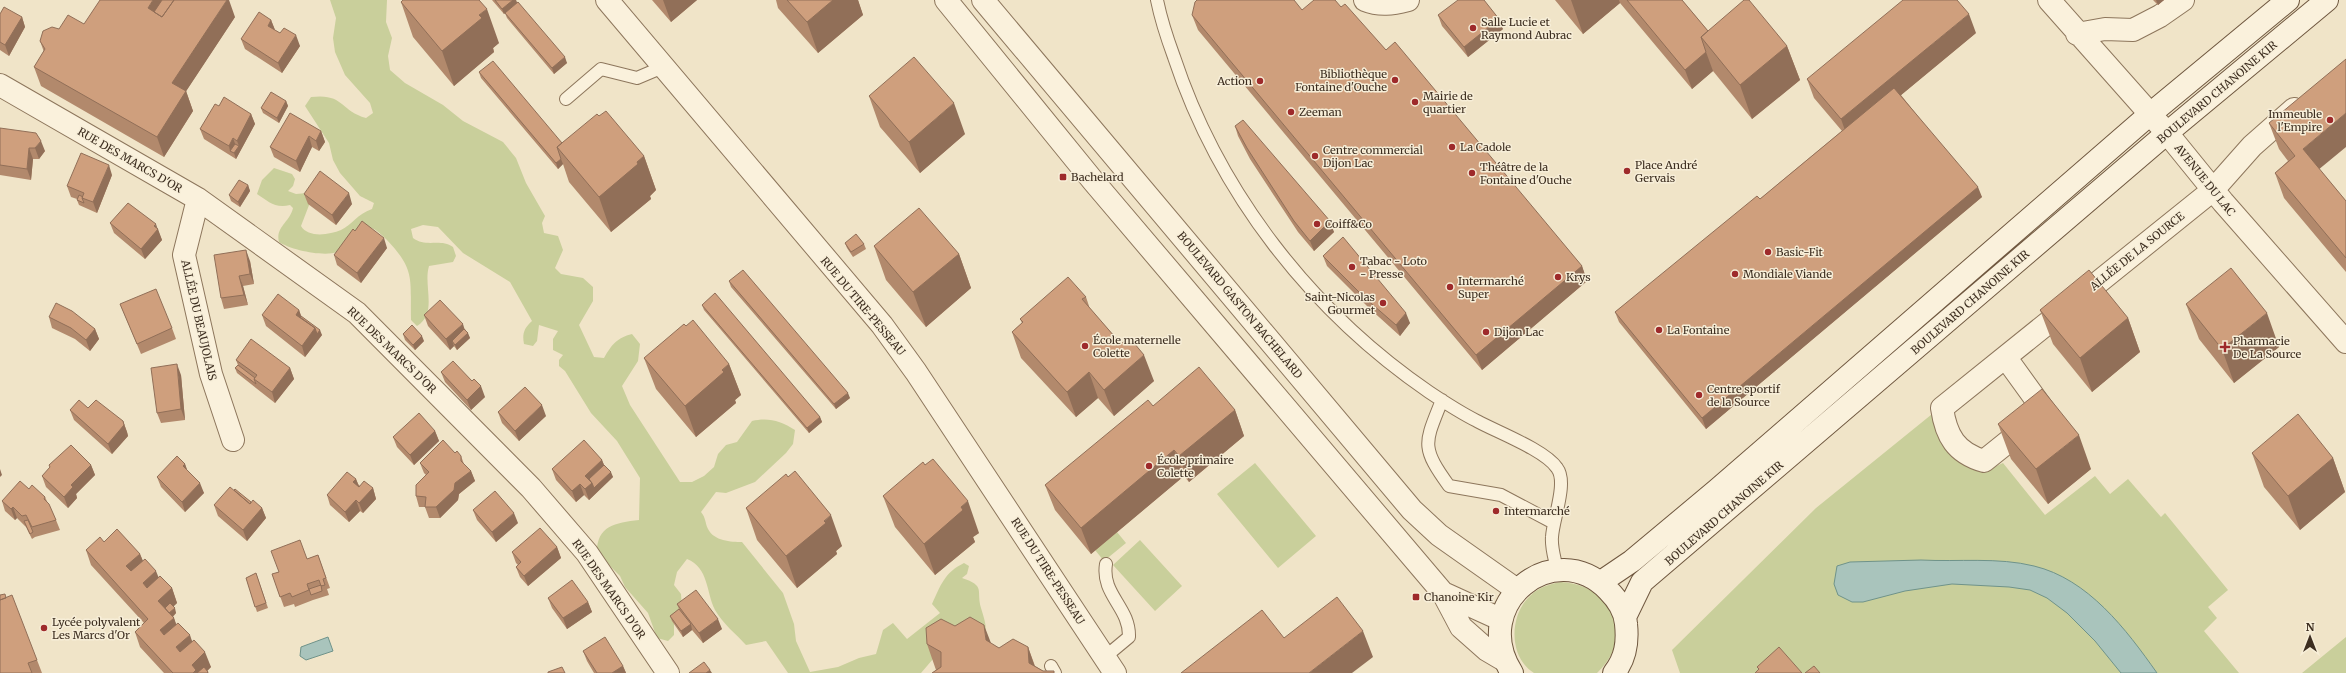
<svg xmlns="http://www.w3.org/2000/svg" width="2346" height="673" font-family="Merriweather,serif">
<rect width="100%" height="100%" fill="#f0e4c8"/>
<path fill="#c9cf9b" d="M330 0H387L386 22 392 38 388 56 390 70 405 83 443 105 463 121 503 142 516 158 526 183 545 216 542 223 544 233 558 236 563 250 555 268 561 274 583 278 593 287V301L579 325 594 357 604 358C612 344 617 338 632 334L640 344 638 361 622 386 630 405 680 482H692L704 476 714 467 718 454 726 445 737 442 752 421C768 417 781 421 795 430L793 444 786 453 755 482 726 493 716 492 701 512C706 518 705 523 708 529 714 541 731 542 742 542L783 593 794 624 796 641 810 672 838 667 859 658 876 654 883 630 893 623 907 639 940 613 932 604C941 585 944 573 964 563L969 566 967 574 962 578C986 586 976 590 981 608 984 618 986 623 986 633L939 652 921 673H788L766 641 746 645C736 634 723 624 715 610 706 592 709 568 687 559L677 572 674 585 681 594 682 608 674 619V635L668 641 657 638 648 613 625 587 620 576 605 561 597 557C595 526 614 523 639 520L640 478 617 441 591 413 565 371 559 366V360L563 355 553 350V339L558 331 539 325 537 341 533 346 524 344C522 334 524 328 532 321L510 282 463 253 438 227 423 225 411 229 413 238C426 248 440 238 453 247L456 256 453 262 429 266C423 286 438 313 417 326L411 320C410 279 416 270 386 239 381 234 373 226 365 227L337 252C324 257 291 250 279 242 275 227 290 222 293 208L290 205C275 209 268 201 257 194L262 180 274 168 292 174 295 179 293 186 288 191 296 194 307 193 311 200 301 226C308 238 329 235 341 230 352 225 357 214 372 209L374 203 360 196 340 173 333 160 329 143 305 106 311 97C344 93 339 110 366 118L373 113 370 103 345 75 335 52 333 38 336 18Z
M1942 406 1985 471 2003 463 2045 515 2095 476 2110 494 2128 479 2161 517 2165 513 2228 590 2208 607 2217 618 2204 631 2239 673H1680L1672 650 1816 508Z
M1255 463 1316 536 1278 568 1217 494Z
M1117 532 1126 543 1104 561 1095 550Z
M1140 540 1182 586 1155 611 1113 565Z
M1561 582C1614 586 1637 635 1597 673H1534C1508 657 1509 614 1531 595 1539 587 1550 584 1561 582Z
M2346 637V673H2302Z"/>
<path fill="#a9c4bc" stroke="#6f938a" d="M1921 560C1958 562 1998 557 2034 566 2088 579 2126 629 2157 673H2121L2095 641 2067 613 2047 598 2030 590 2009 587 1952 584 1905 591 1863 602H1852L1838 595 1834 584 1837 566 1850 562Z
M328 637 333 651 306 660 300 656 301 647Z"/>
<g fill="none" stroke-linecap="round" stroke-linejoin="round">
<g stroke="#8d765c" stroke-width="14">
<path id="service" d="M1157 0C1161 20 1167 38 1174 57 1219 193 1311 311 1429 392 1444 402 1461 413 1477 421 1497 432 1545 450 1557 468 1568 482 1553 519 1552 537 1551 548 1555 559 1557 570
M566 99 601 69 637 78 663 67
M1442 400C1425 443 1420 446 1449 486L1501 495 1554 523
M1105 657 1129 637C1130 607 1101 595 1106 564
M1051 666 1055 673"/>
</g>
<g stroke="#8d765c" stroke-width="24">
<path id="minor" d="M607 0 882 325 916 372 1115 673
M1365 0C1380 6 1392 4 1408 0
M2049 0 2167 133 2223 202 2346 342
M2077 34 2105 29 2133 30 2160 16 2183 0
M0 85 198 199 357 313 531 488 587 553 668 673
M198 199 184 255 211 374 233 440
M2006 358 2045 412 1984 461C1956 453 1946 436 1942 408L2213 190 2252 146 2294 109"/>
</g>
<g stroke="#8d765c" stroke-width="24">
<path id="tertiary" d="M946 0 1094 182 1443 593 1461 627 1487 650 1504 660
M983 0 1412 510 1439 535 1517 590
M1443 593 1500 619"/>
</g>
<g stroke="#6f573f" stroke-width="24">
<path id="secondary" d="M1601 582 1632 561 1717 490 2149 115 2288 0
M1626 615 1642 582 2167 133 2327 0
M1512 673C1468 604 1554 535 1608 590 1618 600 1625 610 1626 624 1628 642 1626 658 1614 673"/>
</g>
<use href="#service" stroke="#faf1dc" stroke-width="12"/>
<use href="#minor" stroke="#faf1dc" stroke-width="22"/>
<use href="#tertiary" stroke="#faf1dc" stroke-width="22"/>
<use href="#secondary" stroke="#faf1dc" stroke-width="22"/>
</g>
<path fill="#b2896c" d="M492 0H516L517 3 567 63 554 74 507 18 505 13 504 14Z
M652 0H697L671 22Z
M776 0H858L863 15 818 53 778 8Z
M1555 0H1682L1708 31 1787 46 1800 80 1752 119 1713 71 1692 89 1620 3 1583 34Z
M2153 0H2164L2158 5Z
M401 2 499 43 493 48 494 52 454 86 413 37Z
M1302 10 1582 266 1587 281 1482 370 1198 30 1192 15Z
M0 14 22 17 25 27 9 56 0 50Z
M1438 15 1503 29 1468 57 1442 26Z
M235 17 186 91 193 111 164 157 41 86 34 67 44 52 40 41 59 29 84 24Z
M271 20 275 30 300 46 282 73 245 49 241 39Z
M1976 33 1901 95 1982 197 1706 429 1619 322 1615 312 1760 199 1842 131 1814 98 1807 79Z
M479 72 562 143 599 116 644 156 656 190 650 196 651 199 611 232 569 182 563 164 558 169 481 78Z
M869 96 965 134 920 173 880 127Z
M286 101 288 106 279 123 263 113 261 108Z
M218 106 251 114 255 124 236 159 204 139 200 129Z
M2269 123 2319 169 2346 201V272L2284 198 2275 173 2288 161 2279 149Z
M1235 126 1334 232 1314 251 1298 232 1250 159 1238 136Z
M0 128 45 151 39 159H33L31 180 0 175Z
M321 131 325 142 319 151 312 147 300 172 274 157 270 147Z
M112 175 97 213 79 205 77 200V199L71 197 67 186Z
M248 185 250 191 240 207 231 201 229 195Z
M304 194 352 204 336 225 308 204Z
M110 223 157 228 162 240 145 259 114 233Z
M355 231 387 248 361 283 337 265 334 255Z
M845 243 864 244 866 249 853 257 847 248Z
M874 246 959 254 971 288 926 327 886 280Z
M1323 256 1410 323 1400 336 1369 308 1327 266Z
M250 261 254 284 243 286 248 305 224 309 221 298Z
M729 281 850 398 836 409 731 287Z
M1086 297 1090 309 1154 381 1114 416 1098 398 1076 417 1021 358 1012 332 1022 323 1020 319Z
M120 304 172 328 176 339 141 354Z
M2186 304 2279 347 2234 383 2199 339Z
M702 305 820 417 822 422 809 433 704 310Z
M299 310 301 316 322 335 305 357 266 326 262 315Z
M2040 310 2128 318 2140 352 2092 392 2053 344Z
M424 315 465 329 470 338 457 350 454 346 450 350 428 326Z
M49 317 95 329 99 339 90 351 75 339 52 328Z
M403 334 424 341 415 350 405 340Z
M644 358 729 364 741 395 735 400 736 403 696 437 656 389Z
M236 360 290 368 294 379 275 403 237 373 235 368 238 365Z
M441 372 485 397 471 410 445 382Z
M181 375 185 420 161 423 157 413Z
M1153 406 1235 410 1244 436 1189 482 1184 476 1091 554 1055 510 1045 485Z
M88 408 123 421 127 432 128 436 112 454 74 420 70 410Z
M498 412 546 416 519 441 502 423Z
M1998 424 2091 469 2048 504 2011 459Z
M435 431 439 441 414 465 397 447 393 437Z
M455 453 461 456 464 464 471 471 475 481 459 494 458 500 440 518H429L425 507H419L416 496 426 475 424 473 420 463Z
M2252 453 2333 458 2345 492 2300 530 2264 487Z
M602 460 604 465 613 477 589 500 584 495 576 502 556 480 552 469Z
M185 464 187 470 204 493 185 512 161 487 157 477Z
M49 465H91L95 475 76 494 77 498 68 508 46 487 42 476 50 468Z
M788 477 842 546 836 551 837 554 797 588 757 540 746 508Z
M356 479 358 484 360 486 373 488 376 499 363 513 360 511 349 522 330 505 327 495Z
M29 489 45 497 56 520 60 530 35 537 32 539 26 527 17 518 15 520 5 511 2 501Z
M234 490 251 502 262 508 266 518 247 541 218 516 214 505Z
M883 496 979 533 973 537 975 542 935 575 895 527Z
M473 510 518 523 496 542 477 520Z
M104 542 140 554 143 561 158 578 172 588 177 603 173 607 176 613 173 617 174 618 176 624 192 641 211 667 207 671 209 673H164L140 647 135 632 144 623 91 565 86 550Z
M557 547 561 558 528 586 520 577 516 567 518 565 516 563 512 552Z
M318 555 330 588 327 589 329 595 313 600 295 607 294 604 284 607 272 574 279 572 307 559Z
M256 573 268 608 257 612 246 578Z
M6 598 37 660 42 673H0Z
M548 598 588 602 592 612 567 629 552 608Z
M677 604 722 629 703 643 692 630 683 637 672 621 670 616 679 609Z
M927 644H991L999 648 1028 647 1035 666 1043 671H1054V673H932L936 670Z
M583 651 623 666 626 673H594L587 661Z"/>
<path fill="#916f58" d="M153 0H173L159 21 148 8Z
M227 0H229L235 17 179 102 172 83Z
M513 0H516L517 3 504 14 502 9Z
M663 0H697L671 22Z
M833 0H858L863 15 818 53 807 22Z
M1571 0H1619L1620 3 1583 34Z
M2156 0H2164L2158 5Z
M487 9 499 43 493 48 494 52 454 86 442 51 479 15Z
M1969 14 1976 33 1848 139 1841 119Z
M22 17 25 27 9 56 5 45Z
M1499 19 1503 29 1468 57 1464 47Z
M271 20 275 30 268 26Z
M296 35 300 46 282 73 278 63Z
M1787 46 1800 80 1752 119 1740 85Z
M1706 52 1713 71 1692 89 1685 70Z
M565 57 567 63 554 74 552 68Z
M186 91 193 111 164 157 157 137Z
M286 101 288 106 279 123 277 118Z
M954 103 965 134 920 173 909 142Z
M2346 113V147L2312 175 2303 149Z
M251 114 255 124 236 159 234 153 239 146 237 141Z
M321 131 325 142 319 151 316 141Z
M309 136 312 147 300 172 296 161Z
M233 138 237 149 230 151 229 146Z
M41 141 45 151 39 159 35 148Z
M29 148 33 159 31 180 27 169Z
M644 156 656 190 650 196 651 199 611 232 599 197Z
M561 159 563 164 558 169 556 163Z
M109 165 112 175 97 213 93 202Z
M248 185 250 191 240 207 238 202Z
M1978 187 1982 197 1706 429 1702 418Z
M349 193 352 204 336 225 332 215Z
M1330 221 1334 232 1314 251 1310 241Z
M156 224 158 230V229L162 240 145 259 141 249Z
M384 238 387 248 361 283 357 273Z
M246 250 250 261 254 284 250 274Z
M959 254 971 288 926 327 913 292Z
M1582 266 1587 281 1482 370 1476 355Z
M239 276 243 286 248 305 244 295Z
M299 310 303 321 296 315Z
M1406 313 1410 323 1400 336 1396 325Z
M2267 313 2279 347 2234 383 2222 349Z
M2128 318 2140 352 2092 392 2080 358Z
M463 324 466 334 468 333 470 338 457 350 455 345 452 341 454 346 450 350 446 339Z
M315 328 320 330 322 335 305 357 302 346Z
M95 329 99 339 90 351 86 340Z
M422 336 424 341 415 350 413 345Z
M1144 355 1154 381 1114 416 1104 390Z
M177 364 181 375 185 420 181 409Z
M729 364 741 395 735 400 736 403 696 437 685 406Z
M290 368 294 379 275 403 272 392Z
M1089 372 1098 398 1076 417 1067 392Z
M481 386 485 397 471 410 467 400Z
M848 393 850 398 836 409 834 404Z
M542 405 546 416 519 441 515 431Z
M1235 410 1244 436 1189 482 1179 456Z
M820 417 822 422 809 433 807 428Z
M123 421 127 432 128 436 112 454 108 444Z
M435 431 439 441 414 465 410 455Z
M2079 435 2091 469 2048 504 2036 469Z
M1174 450 1184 476 1091 554 1081 528Z
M2333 458 2345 492 2300 530 2288 496Z
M602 460 606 470 611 472 613 477 589 500 585 489V476Z
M185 464 189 475 183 466Z
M91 465 95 475 76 494 77 498 68 508 64 497 71 485Z
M0 469 2 475 0 477Z
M471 471 475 481 459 494 458 500 440 518 436 507 455 483Z
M356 479 360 489 353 482Z
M200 483 204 493 185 512 182 502Z
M580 484 584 495 576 502 572 491Z
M373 488 376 499 363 513 359 503Z
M356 500 360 511 349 522 345 512Z
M968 501 979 533 973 537 975 542 935 575 924 544 961 507Z
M13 507 17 518 15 520 11 509Z
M262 508 266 518 247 541 243 530Z
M514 513 518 523 496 542 492 532Z
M831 515 842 546 836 551 837 554 797 588 786 556Z
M557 547 561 558 528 586 524 576Z
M140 554 146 569 130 576 126 566Z
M156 571 162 586 150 597 143 583Z
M172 588 177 603 165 614 158 601Z
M588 602 592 612 567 629 563 618Z
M175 608 176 613 168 621 166 616Z
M174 618 179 633 167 644 160 630Z
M718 619 722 629 703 643 699 633Z
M691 624 692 630 683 637 681 631Z
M984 625 996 656 986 640Z
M1363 631 1373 657 1352 673H1309Z
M190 635 195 650 183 661 176 647Z
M1028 647 1037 673 1029 663Z
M205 652 211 667 205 673H193L192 665Z
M623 666 626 673H612Z
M710 670 712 673H706Z"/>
<path fill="#cf9f7d" stroke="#916f58" d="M100 0H153L148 8 162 17 174 0H227L172 83 186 91 157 137 34 67 45 49 40 41 43 31 52 27 59 29 68 15 84 24Z
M162 0H174L162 17 154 12Z
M403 0H479L487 9 479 15 482 18 442 51 401 2Z
M495 0H513L502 9Z
M787 0H833L807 22Z
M1197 0H1294L1302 10 1314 0H1335L1341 7 1345 4 1386 50 1395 42 1582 266 1476 355 1192 15 1195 2Z
M1458 0H1484L1499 19 1464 47 1438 15Z
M1627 0H1682L1708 31 1701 37 1706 52 1685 70Z
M1744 0H1749L1787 46 1740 85 1701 37Z
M1903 0H1957L1969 14 1841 119 1807 79Z
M518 2 565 57 552 68 505 13Z
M4 7 22 17 5 45 0 42V14Z
M259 12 271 20 268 26 280 33 284 28 296 35 278 63 241 39Z
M914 57 954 103 909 142 869 96Z
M2346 59V113L2303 149 2346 201V258L2275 173 2295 156 2269 123Z
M493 61 562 143 557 147 561 159 556 163 479 72Z
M1894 88 1978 187 1702 418 1615 312 1757 196 1760 199Z
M271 92 286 101 277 118 261 108Z
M224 97 251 114 237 141 233 138 229 146 200 129 215 104 219 106Z
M606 111 644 156 637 162 638 164 599 197 557 147 597 114 599 116Z
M290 113 321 131 316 141 309 136 296 161 270 147Z
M1243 120 1330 221 1310 241 1294 221 1247 148 1235 126Z
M0 128 36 133 41 141 35 148H29L27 169 0 165Z
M235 144 239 146 234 153 230 151Z
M81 153 109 165 93 202 82 198 84 193 67 186Z
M320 171 349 193 332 215 304 194Z
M239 180 248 185 238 202 229 195Z
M79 195 83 197 82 198 84 203 77 200Z
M128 203 156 224 154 226 158 229 141 249 110 223Z
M919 208 959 254 913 292 874 246Z
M362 221 384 238 357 273 334 255 353 229 355 231Z
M856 234 864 244 851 252 845 243Z
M1343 237 1406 313 1396 325 1365 298 1323 256Z
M246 250 250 274 239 276 244 295 221 298 214 255Z
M2231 268 2267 313 2222 349 2186 304Z
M743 270 848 393 834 404 729 281Z
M2089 270 2128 318 2080 358 2040 310Z
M1068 277 1086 297 1082 299 1121 344 1129 337 1144 355 1104 390 1089 372 1067 392 1012 332 1023 322 1020 319Z
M156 289 172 328 137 344 120 304Z
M715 293 820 417 807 428 702 305Z
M278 294 299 310 296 315 315 328 302 346 262 315Z
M440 300 463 324 446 339 424 315Z
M56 303 72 311 95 329 86 340 71 328 49 317Z
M301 316 320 330 317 334 315 328 300 317Z
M693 320 729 364 722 370 724 372 685 406 644 358 684 324 686 326Z
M412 325 422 336 413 345 403 334Z
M464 329 468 333 455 345 452 341Z
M251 339 290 368 272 392 254 379 257 375 236 360Z
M453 361 472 381 474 379 481 386 467 400 441 372Z
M177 364 181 409 157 413 151 368Z
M238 365 255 378 254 379 256 384 235 368Z
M1199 367 1235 410 1179 456 1174 450 1081 528 1045 485 1148 400 1153 406Z
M525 387 542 405 515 431 498 412Z
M2042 389 2079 435 2036 469 1998 424Z
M79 400 88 408 96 400 123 421 124 425 108 444 70 410Z
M419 413 435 431 410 455 393 437Z
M2298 414 2333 458 2288 496 2252 453Z
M443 440 455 453 457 451 461 456V461L471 471 455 483 454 490 436 507H425L426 497 416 496V485L429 472 420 463Z
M584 440 602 460 585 476 592 483 585 489 580 484 572 491 552 469Z
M71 445 91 465 71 485 73 487 64 497 42 476 50 467 49 465Z
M177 456 185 464 183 466 200 483 182 502 157 477Z
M933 459 968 501 961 507 963 510 924 544 883 496 923 462 925 465Z
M604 465 611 472 594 488 592 483 589 479Z
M795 471 831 515 824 521 826 523 786 556 746 508 786 474 788 477Z
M347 472 356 479 353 482 359 487 364 481 373 488 359 503 356 500 345 512 327 495Z
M20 481 29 489 32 485 45 497 44 499 49 504 56 520 32 527 26 515 22 516 13 507 11 509 2 501Z
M230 487 250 504 253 500 262 508 243 530 214 505Z
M235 489 251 502 250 504 234 490Z
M495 491 514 513 492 532 473 510Z
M28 520 33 532 30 534 24 521Z
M540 528 557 547 524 576 516 567 521 562 512 552Z
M117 529 140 554 126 566 131 571 145 559 156 571 143 583 147 588 160 576 172 588 158 601 174 618 160 630 164 635 178 623 190 635 176 647 180 652 194 640 205 652 192 665 196 670 193 673H173L135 632 148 619 86 550 100 537 104 542Z
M300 540 307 559 318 555 326 578 323 579 325 585 321 586 319 580 307 584 309 590 292 597 290 593 280 597 272 574 279 572 271 551Z
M256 573 266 603 255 607 246 578Z
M572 580 588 602 563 618 548 598Z
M321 585 322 591 311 595 309 589Z
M696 590 718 619 699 633 677 604Z
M5 594 6 598 0 600V595Z
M12 595 37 660 28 663 32 673H0V600Z
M1337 597 1363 631 1309 673H1181L1262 610 1284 638Z
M170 603 175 608 169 613 165 608Z
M679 609 691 624 681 631 670 616Z
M970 617 984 625 986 640 999 648 1013 639 1028 647 1029 663 1043 671H1054V673H932L941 667V652L927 644 926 628 941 619 955 626Z
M605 637 623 666 612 673H597L583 651Z
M1779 647 1802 673H1755L1759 669 1757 667Z
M704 662 710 670 706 673H689Z
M1814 666 1820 673H1805Z
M204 667 208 672 207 673H197Z
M562 667 565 673H548V672Z"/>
<g fill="#9e2a2b" stroke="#f7eed8" stroke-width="1.5">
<circle cx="1473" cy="28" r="4"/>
<circle cx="1395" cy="80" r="4"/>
<circle cx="1260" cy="81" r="4"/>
<circle cx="1415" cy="102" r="4"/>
<circle cx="1291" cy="112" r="4"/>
<circle cx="2330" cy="120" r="4"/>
<circle cx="1452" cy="147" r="4"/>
<circle cx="1315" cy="156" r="4"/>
<circle cx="1627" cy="171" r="4"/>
<circle cx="1472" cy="173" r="4"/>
<rect x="1059" y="173" width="8" height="8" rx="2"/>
<circle cx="1317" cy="224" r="4"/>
<circle cx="1768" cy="252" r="4"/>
<circle cx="1352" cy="267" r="4"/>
<circle cx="1735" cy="274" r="4"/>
<circle cx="1558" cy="277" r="4"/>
<circle cx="1450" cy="287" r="4"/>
<circle cx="1383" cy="303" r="4"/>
<circle cx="1659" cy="330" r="4"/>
<circle cx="1486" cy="332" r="4"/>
<circle cx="1085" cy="346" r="4"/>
<path d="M2223 341h4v4h4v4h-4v4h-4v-4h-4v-4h4z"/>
<circle cx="1699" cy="395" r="4"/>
<circle cx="1149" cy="466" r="4"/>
<circle cx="1496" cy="511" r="4"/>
<rect x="1412" y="593" width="8" height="8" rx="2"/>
<circle cx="44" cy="628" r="4"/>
</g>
<g text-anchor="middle" stroke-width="3" stroke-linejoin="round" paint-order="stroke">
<g font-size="11" fill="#3d2e20" stroke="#f7eed8" text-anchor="start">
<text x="1481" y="26">Salle Lucie et<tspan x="1481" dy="13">Raymond Aubrac</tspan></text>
<text x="1387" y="78" text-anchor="end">Bibliothèque<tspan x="1387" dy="13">Fontaine d'Ouche</tspan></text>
<text x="1252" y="85" text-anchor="end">Action</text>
<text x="1423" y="100">Mairie de<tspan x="1423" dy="13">quartier</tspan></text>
<text x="1299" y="116">Zeeman</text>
<text x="2322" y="118" text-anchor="end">Immeuble<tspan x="2322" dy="13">l'Empire</tspan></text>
<text x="1460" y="151">La Cadole</text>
<text x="1323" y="154">Centre commercial<tspan x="1323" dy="13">Dijon Lac</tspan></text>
<text x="1635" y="169">Place André<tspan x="1635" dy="13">Gervais</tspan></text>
<text x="1480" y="171">Théâtre de la<tspan x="1480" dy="13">Fontaine d'Ouche</tspan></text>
<text x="1071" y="181">Bachelard</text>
<text x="1325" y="228">Coiff&amp;Co</text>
<text x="1776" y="256">Basic-Fit</text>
<text x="1360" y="265">Tabac - Loto<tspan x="1360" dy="13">- Presse</tspan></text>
<text x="1743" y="278">Mondiale Viande</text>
<text x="1566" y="281">Krys</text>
<text x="1458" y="285">Intermarché<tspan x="1458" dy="13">Super</tspan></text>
<text x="1375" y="301" text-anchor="end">Saint-Nicolas<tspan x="1375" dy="13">Gourmet</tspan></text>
<text x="1667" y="334">La Fontaine</text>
<text x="1494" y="336">Dijon Lac</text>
<text x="1093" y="344">École maternelle<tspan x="1093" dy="13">Colette</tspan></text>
<text x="2233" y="345">Pharmacie<tspan x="2233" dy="13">De La Source</tspan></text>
<text x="1707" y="393">Centre sportif<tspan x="1707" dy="13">de la Source</tspan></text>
<text x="1157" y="464">École primaire<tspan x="1157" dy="13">Colette</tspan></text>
<text x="1504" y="515">Intermarché</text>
<text x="1424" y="601">Chanoine Kir</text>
<text x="52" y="626">Lycée polyvalent<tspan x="52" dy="13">Les Marcs d'Or</tspan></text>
</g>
<g font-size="11" fill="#3d2e20" stroke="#f7eed8">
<text transform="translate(2217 92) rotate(-40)" y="4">BOULEVARD CHANOINE KIR</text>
<text transform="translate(130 160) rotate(30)" y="4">RUE DES MARCS D'OR</text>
<text transform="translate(2205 180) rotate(51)" y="4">AVENUE DU LAC</text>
<text transform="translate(2137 251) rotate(-39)" y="4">ALLÉE DE LA SOURCE</text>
<text transform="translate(1970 302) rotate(-41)" y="4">BOULEVARD CHANOINE KIR</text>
<text transform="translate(1240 305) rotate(50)" y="4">BOULEVARD GASTON BACHELARD</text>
<text transform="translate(863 306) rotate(50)" y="4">RUE DU TIRE-PESSEAU</text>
<text transform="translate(199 320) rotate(77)" y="4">ALLÉE DU BEAUJOLAIS</text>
<text transform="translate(392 350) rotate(44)" y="4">RUE DES MARCS D'OR</text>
<text transform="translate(1724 513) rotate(-41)" y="4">BOULEVARD CHANOINE KIR</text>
<text transform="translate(1048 571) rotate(57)" y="4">RUE DU TIRE-PESSEAU</text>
<text transform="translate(609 589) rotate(55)" y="4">RUE DES MARCS D'OR</text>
</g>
</g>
<g transform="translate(2310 637)" stroke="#f7eed8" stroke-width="3" paint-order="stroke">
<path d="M0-3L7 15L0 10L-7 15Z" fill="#3d2e20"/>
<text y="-6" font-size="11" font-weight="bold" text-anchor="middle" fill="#3d2e20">N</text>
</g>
</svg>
